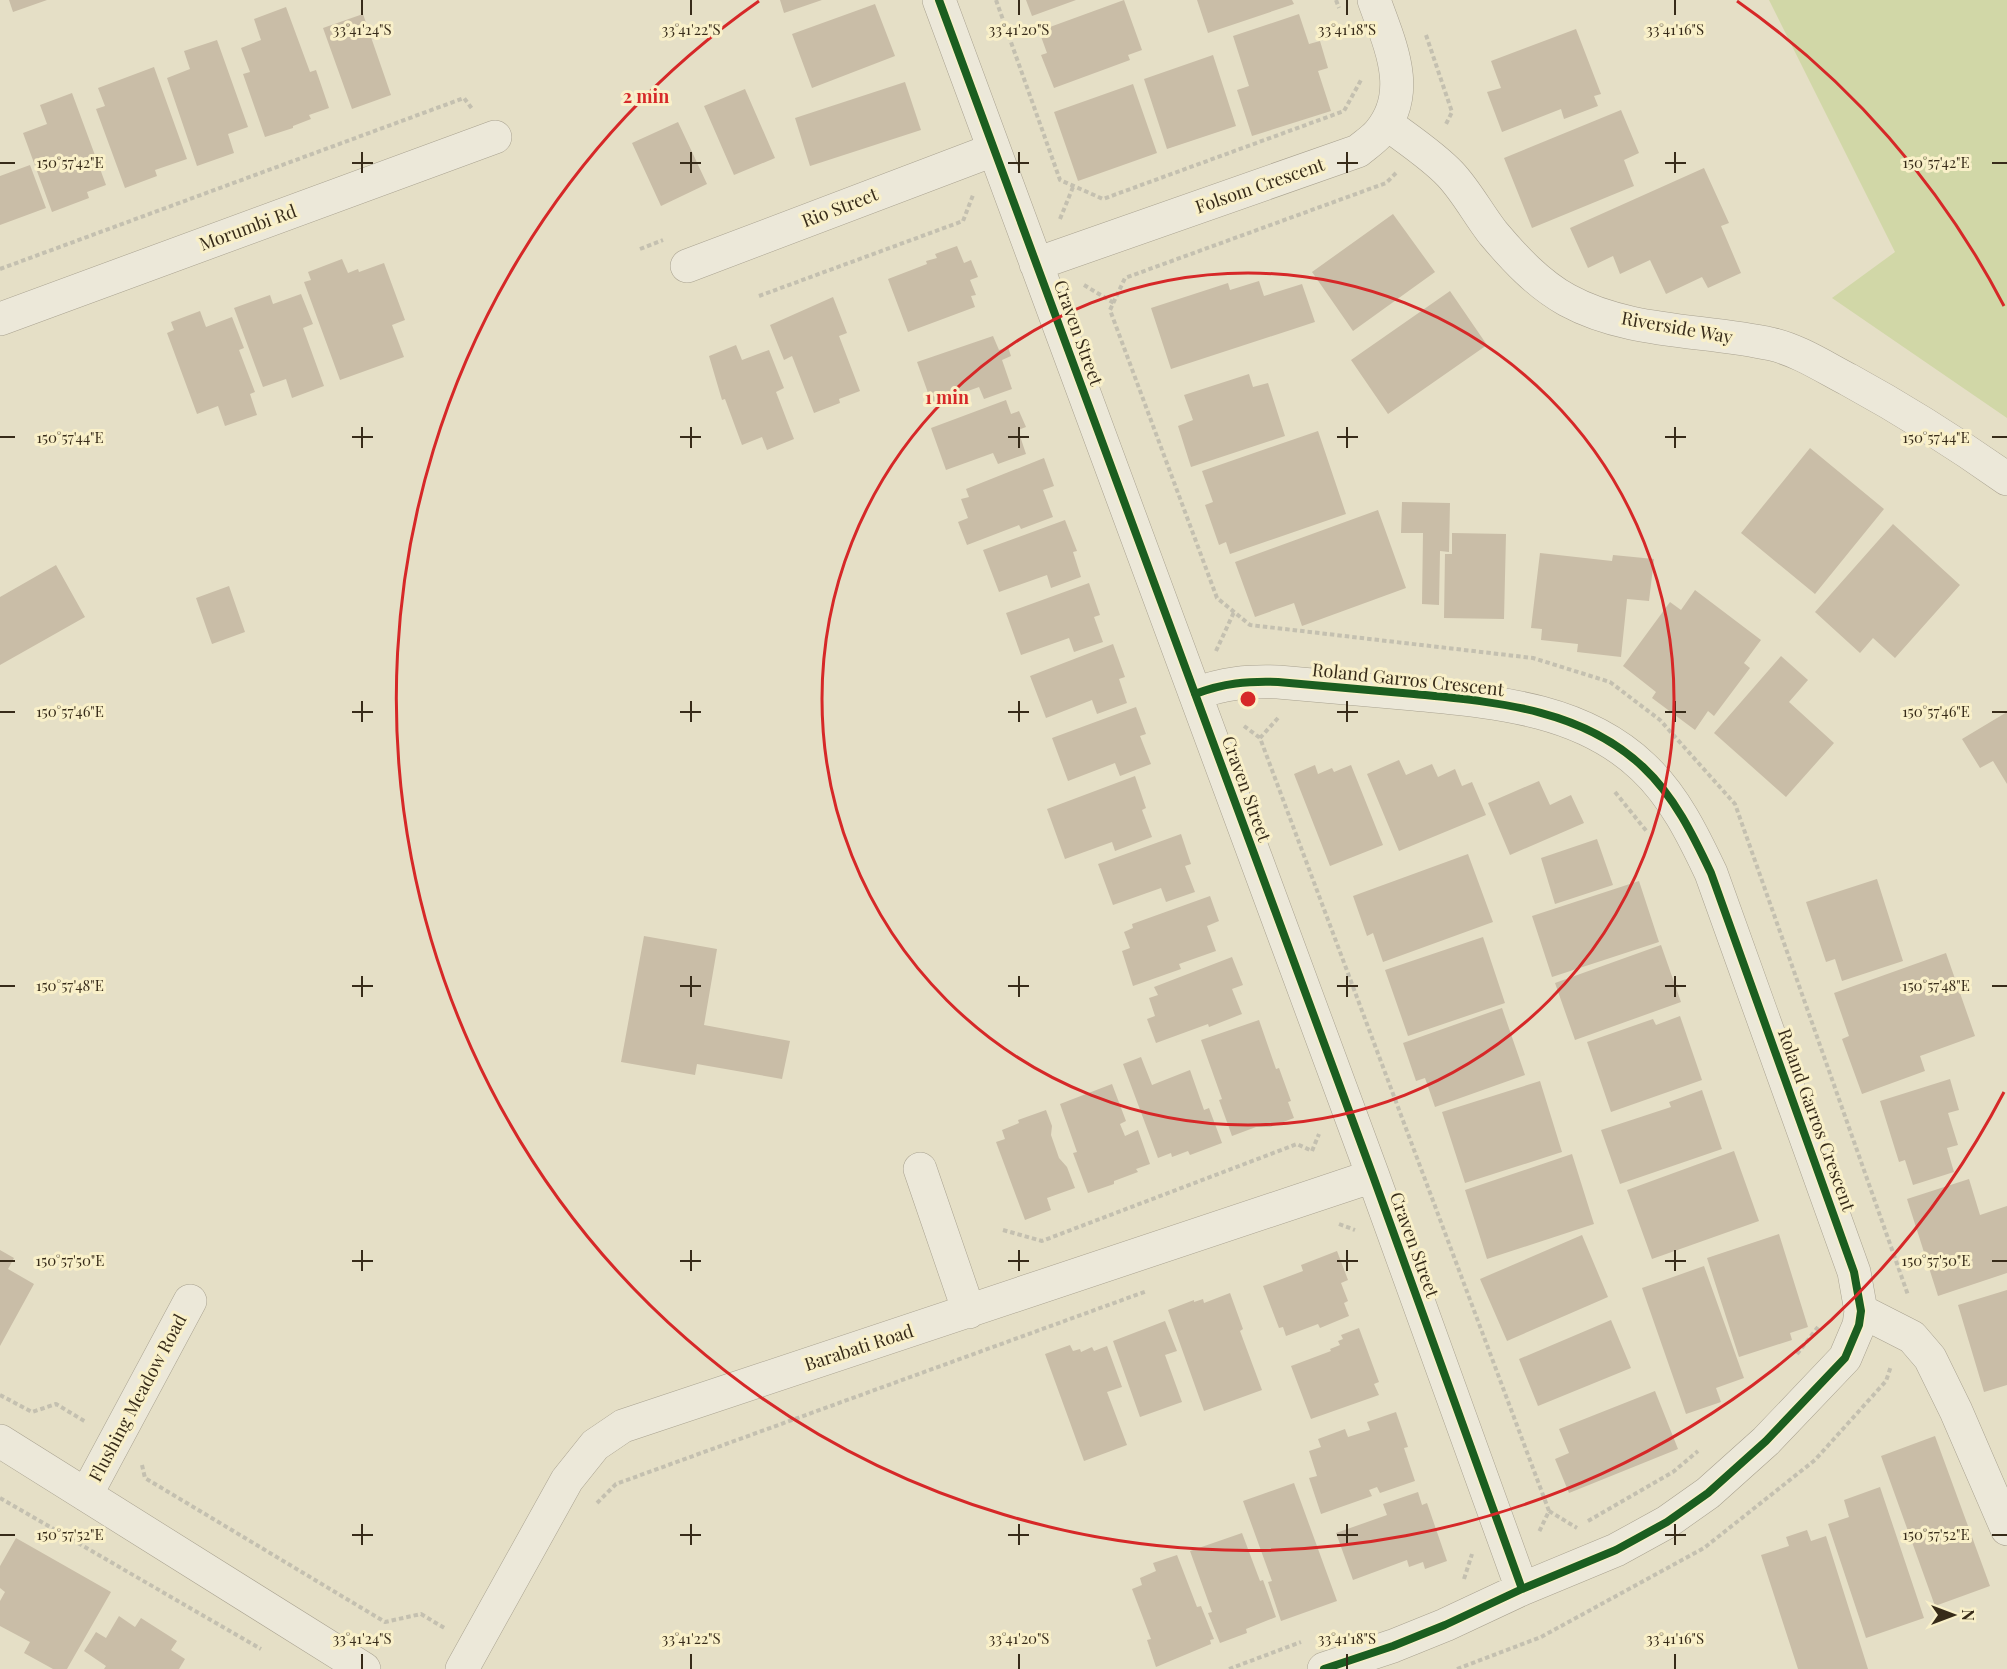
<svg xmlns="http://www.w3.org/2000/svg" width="2007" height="1669" font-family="'Playfair Display',serif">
<rect width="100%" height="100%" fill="#e5dfc6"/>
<path fill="#d1d7a7" d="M1769 0H2007V418L1832 298 1895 252Z"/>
<path fill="#c9bda7" d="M9 0H47L13 12Z
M780 0H822L784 13Z
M1026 0H1076L1032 16Z
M1124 0 1142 50 1128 55 1130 60 1054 88 1041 55 1047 53 1039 31Z
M1197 0H1292L1294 4 1208 33Z
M875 4 895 56 812 88 792 34Z
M286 7 310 72 316 70 329 108 309 115 311 119 293 126V128L265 137 243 74 250 72 241 48 261 40 254 19Z
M363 14 391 95 352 109 323 28Z
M1299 14 1309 44 1320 41 1328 68 1318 71 1331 111 1252 136 1237 90 1249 86 1233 36Z
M1576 29 1601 94 1594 96 1598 106 1564 119 1561 109 1502 132 1487 92 1501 88 1491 61Z
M217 40 248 127 228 134 234 153 197 166 167 78 190 69 184 51Z
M1213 55 1236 126 1167 149 1144 79Z
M154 67 187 159 155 170 157 176 125 188 96 109 105 106 98 88Z
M905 82 921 130 810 166 795 118Z
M1133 84 1157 153 1078 181 1054 112Z
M745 89 775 158 734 175 704 106Z
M72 93 106 185 87 192 89 198 52 212 23 133 47 124 40 105Z
M1621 110 1639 153 1624 160 1634 186 1532 228 1504 158Z
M678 122 707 184 661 206 632 143Z
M30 165 46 208 0 225V176Z
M1704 168 1729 223 1721 226 1741 273 1708 288 1702 277 1666 294 1650 260 1620 274 1613 256 1588 268 1570 228Z
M1393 214 1435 272 1353 331 1312 272Z
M957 246 964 263 971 260 978 277 970 280 976 295 971 296 975 307 908 332 888 279 927 264 926 261 937 258 935 254Z
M342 259 348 273 358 269 359 272 384 263 405 320 392 325 404 357 340 380 304 282 311 280 308 272Z
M1259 281 1264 296 1302 284 1315 322 1171 369 1151 308 1228 283 1230 290Z
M1450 291 1487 345 1388 414 1351 360Z
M301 294 313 324 303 328 324 386 292 398 286 379 263 387 234 308 270 295 273 304Z
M833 297 847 333 839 336 860 391 839 399 840 403 814 413 792 356 784 360 770 325Z
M200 311 206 327 232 317 244 348 239 350 255 392 250 394 257 415 225 426 218 406 197 414 167 333 174 330 171 322Z
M993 336 999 350 1008 347 1011 356 1002 360 1012 389 984 399 979 387 932 404 917 362Z
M736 345 742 360 769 350 784 388 776 392 794 439 767 450 762 437 742 445 725 399 722 400 709 356Z
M1249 374 1253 387 1268 383 1285 436 1191 467 1178 426 1193 420 1184 395Z
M1006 400 1011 414 1019 411 1026 427 1018 430 1026 454 998 464 993 453 946 470 931 428Z
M1318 431 1346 514 1230 554 1226 542 1219 545 1205 505 1213 502 1202 471Z
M1810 448 1884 509 1815 594 1741 533Z
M1044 458 1054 486 1043 490 1053 517 1021 529 1019 525 967 545 958 522 968 518 961 499 969 497 966 489Z
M1402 502 1450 503 1449 552 1440 551 1439 605 1422 604 1423 533H1401Z
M1378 510 1406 588 1302 626 1294 603 1255 617 1235 562Z
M1065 520 1077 551 1073 552 1081 577 1051 588 1047 575 999 592 983 550Z
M1893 524 1960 585 1895 658 1873 638 1860 653 1815 612Z
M1452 533 1506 534 1504 619 1444 618 1445 554H1452Z
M1540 553 1612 561 1613 555 1654 559 1649 601 1627 599 1621 657 1577 652 1578 644 1541 640 1542 629 1531 628Z
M56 565 85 617 0 665V597Z
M1089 583 1100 615 1094 617 1103 642 1074 652 1069 638 1021 655 1006 613Z
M229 586 245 632 212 644 196 598Z
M1695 590 1761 640 1744 663 1750 668 1714 716 1708 711 1695 730 1652 698 1656 692 1623 666 1670 602 1681 610Z
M1113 644 1125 677 1119 679 1127 703 1097 714 1092 700 1046 718 1030 676Z
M1781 656 1808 680 1789 702 1834 743 1786 797 1714 733Z
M1136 707 1146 734 1140 736 1151 764 1120 776 1115 763 1068 781 1052 738Z
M2007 712V784L1993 761 1980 768 1962 739Z
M1399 760 1406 775 1432 764 1438 777 1455 769 1462 786 1472 782 1486 815 1399 851 1367 774Z
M1315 765 1318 774 1332 768 1334 772 1351 765 1383 845 1330 866 1294 774Z
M1135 776 1146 808 1142 810 1152 837 1115 851 1112 842 1065 859 1047 809Z
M1539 781 1550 805 1571 795 1584 823 1510 855 1488 803Z
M1181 834 1191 864 1185 866 1195 892 1166 902 1161 888 1113 905 1098 864Z
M1597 839 1613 885 1555 904 1541 858Z
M1468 854 1493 922 1383 962 1373 933 1367 936 1353 896Z
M1877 879 1903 961 1842 981 1835 959 1826 962 1806 902Z
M1639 881 1659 942 1552 977 1532 916Z
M1210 896 1219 921 1207 926 1216 951 1179 964 1181 969 1133 986 1122 951 1130 948 1124 932 1133 928 1132 924Z
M644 936 717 949 704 1025 790 1041 782 1079 697 1064 695 1075 621 1062Z
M1483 937 1505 1003 1408 1036 1385 970Z
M1661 945 1681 1002 1575 1040 1555 983Z
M1946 953 1975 1036 1920 1056 1925 1071 1862 1094 1842 1039 1849 1036 1834 993Z
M1232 957 1243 985 1232 989 1242 1014 1209 1027 1208 1024 1156 1043 1147 1019 1155 1016 1149 998 1158 995 1154 987Z
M1502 1008 1525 1075 1435 1107 1425 1078 1416 1081 1403 1043Z
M1680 1016 1702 1080 1611 1112 1587 1042 1653 1019 1656 1025Z
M1259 1020 1276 1069 1279 1068 1291 1101 1288 1102 1294 1118 1270 1127H1256L1232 1136 1219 1100 1222 1099 1201 1040Z
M1141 1057 1152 1085 1190 1070 1204 1110 1209 1108 1222 1143 1190 1155 1188 1151 1172 1157 1171 1153 1158 1158 1123 1064Z
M1950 1079 1959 1110 1948 1113 1958 1145 1947 1148 1954 1172 1913 1185 1905 1160 1899 1162 1880 1101Z
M1540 1081 1562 1152 1465 1183 1442 1112Z
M1112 1084 1126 1121 1120 1124 1125 1136 1138 1130 1150 1164 1136 1169 1138 1172 1114 1181V1184L1088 1193 1073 1153 1077 1152 1060 1104Z
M1702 1090 1722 1149 1620 1184 1601 1130 1671 1107 1669 1102Z
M1046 1110 1052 1126 1051 1135 1059 1158 1067 1167 1075 1188 1047 1198 1051 1210 1025 1220 996 1142 1005 1139 1002 1130 1019 1123 1018 1120Z
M1734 1151 1759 1221 1652 1259 1627 1190Z
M1572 1154 1594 1224 1487 1259 1465 1190Z
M1969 1179 1980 1215 2007 1206V1273L1938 1296 1907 1199Z
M1779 1234 1808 1327 1790 1333 1792 1340 1739 1357 1707 1258Z
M1582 1235 1608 1297 1507 1341 1480 1279Z
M0 1250 14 1258 8 1269 34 1284 0 1346Z
M1337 1251 1348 1280 1341 1283 1348 1301 1344 1303 1349 1316 1320 1328 1318 1324 1286 1336 1283 1327 1279 1328 1263 1286 1303 1271 1301 1265Z
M1704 1266 1744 1378 1716 1388 1721 1402 1686 1414 1642 1288Z
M2007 1290V1385L1984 1392 1958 1305Z
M1230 1293 1243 1329 1240 1331 1262 1390 1204 1411 1168 1310 1194 1300V1302L1203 1299 1204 1303Z
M1611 1320 1631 1368 1538 1406 1519 1359Z
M1165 1321 1177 1351 1165 1355 1182 1402 1140 1417 1113 1341Z
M1359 1328 1379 1382 1374 1384 1379 1395 1311 1419 1291 1366 1331 1351 1330 1349 1340 1345 1338 1341 1343 1339 1341 1335Z
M1070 1345 1073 1351 1080 1349 1081 1352 1092 1347 1094 1351 1107 1346 1122 1387 1107 1392 1127 1445 1084 1461 1045 1354Z
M1655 1391 1678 1449 1569 1493 1555 1459 1569 1453 1559 1429Z
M1396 1412 1408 1447 1404 1448 1415 1481 1380 1493 1377 1487 1369 1490 1372 1496 1321 1514 1309 1478 1317 1476 1309 1451 1321 1447 1318 1439 1345 1429 1348 1437 1370 1430 1367 1422Z
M1935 1436 1990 1586 1935 1606 1881 1456Z
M1294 1483 1337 1601 1281 1621 1268 1582 1272 1581 1243 1501Z
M1880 1487 1924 1618 1866 1638 1828 1524 1849 1517 1844 1500Z
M1418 1492 1422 1505 1427 1503 1447 1561 1425 1569 1423 1562 1409 1567 1407 1560 1353 1580 1336 1533 1387 1515 1383 1504Z
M1807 1530 1811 1541 1826 1536 1868 1669H1798L1761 1555 1789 1546 1786 1537Z
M1242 1533 1260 1581 1263 1580 1276 1617 1246 1629 1247 1633 1220 1643 1208 1613 1212 1612 1190 1551Z
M16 1538 111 1592 67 1669H53L24 1653 30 1642 0 1626V1601L5 1592 0 1588V1566Z
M1177 1555 1197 1607 1201 1606 1214 1639 1210 1640 1211 1644 1156 1667 1147 1640 1151 1639 1132 1589 1142 1585 1140 1578 1156 1571 1153 1563Z
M119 1616 135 1627 141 1618 177 1641 171 1650 185 1659 179 1669H104L106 1666 84 1651 96 1632 106 1638Z"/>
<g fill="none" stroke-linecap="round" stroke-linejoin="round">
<g stroke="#a9a290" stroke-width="34">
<path id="minor" d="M939 0 1373 1176 1522 1589
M1386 123C1407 139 1432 155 1450 174 1467 192 1478 214 1493 233 1514 258 1538 284 1567 300 1629 334 1703 329 1771 344 1798 350 1824 367 1849 380 1904 410 1956 443 2007 479
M1036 264 1358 151C1365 145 1373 140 1379 133 1414 92 1389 43 1374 0
M687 266 993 150
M0 319 495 137
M1195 694C1224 683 1247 681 1278 682 1323 686 1369 690 1414 694 1494 702 1581 708 1643 767 1674 796 1693 835 1711 873L1854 1272 1861 1311 1859 1325 1845 1358 1766 1441 1708 1493 1667 1522 1616 1550 1522 1589 1445 1625 1393 1646 1324 1669
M920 1169 969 1312
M1861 1311 1912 1337 1930 1358 1956 1411 2007 1529
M0 1441 364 1669
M86 1495 190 1301
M462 1669 567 1480 595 1445 623 1426 1373 1176"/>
</g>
<path stroke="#c4c0b0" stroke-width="4" stroke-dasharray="4.5 3" stroke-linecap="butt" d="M996 0 1060 180 1103 199 1344 111 1361 80
M1336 0 1339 8
M1426 35 1452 112 1446 124
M1396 173 1386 183 1125 278 1110 310 1217 598 1250 625 1533 658 1610 682 1660 720 1735 804 1908 1295
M1060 219 1073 187
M640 249 663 240
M0 269 464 98 473 110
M1084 285 1114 303
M759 296 963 221 973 195
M1216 651 1234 612
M1278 718 1260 738 1549 1511 1539 1532
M1244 726 1260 738
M1615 792 1648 833
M1339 1224 1355 1230
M1003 1230 1042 1241 1297 1144 1312 1151 1319 1134
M1797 1354 1818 1327
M0 1395 32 1412 56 1404 86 1422
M142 1465 145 1478 385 1622 421 1614 446 1629
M0 1498 261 1649
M597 1503 616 1484 1147 1291
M1549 1511 1577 1528
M1588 1521 1673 1472 1698 1451
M1464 1579 1472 1554
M1229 1669 1301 1642
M1457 1669 1541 1637 1704 1548 1815 1460 1886 1381 1891 1366"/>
<use href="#minor" stroke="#ece8d9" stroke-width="33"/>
<g stroke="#f9f0c9" stroke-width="11">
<path id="cycleway" d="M939 0 1373 1176 1522 1589
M1195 694C1224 683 1247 681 1278 682 1323 686 1369 690 1414 694 1494 702 1581 708 1643 767 1674 796 1693 835 1711 873L1854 1272 1861 1311 1859 1325 1845 1358 1766 1441 1708 1493 1667 1522 1616 1550 1522 1589 1445 1625 1393 1646 1324 1669"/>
</g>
<use href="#cycleway" stroke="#1b5e20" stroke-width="8"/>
</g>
<path fill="none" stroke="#372b19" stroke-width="2" d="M362 0V15M691 0V15M1019 0V15M1347 0V15M1675 0V15M362 152V173M691 152V173M1019 152V173M1347 152V173M1675 152V173M0 163H15M352 163H373M680 163H701M1008 163H1029M1337 163H1358M1665 163H1686M1992 163H2007M362 427V448M691 427V448M1019 427V448M1347 427V448M1675 427V448M0 437H15M352 437H373M680 437H701M1008 437H1029M1337 437H1358M1665 437H1686M1992 437H2007M362 701V722M691 701V722M1019 701V722M1347 701V722M1675 701V722M0 712H15M352 712H373M680 712H701M1008 712H1029M1337 712H1358M1665 712H1686M1992 712H2007M362 976V997M691 976V997M1019 976V997M1347 976V997M1675 976V997M0 986H15M352 986H373M680 986H701M1008 986H1029M1337 986H1358M1665 986H1686M1992 986H2007M362 1250V1271M691 1250V1271M1019 1250V1271M1347 1250V1271M1675 1250V1271M0 1261H15M352 1261H373M680 1261H701M1008 1261H1029M1337 1261H1358M1665 1261H1686M1992 1261H2007M362 1524V1545M691 1524V1545M1019 1524V1545M1347 1524V1545M1675 1524V1545M0 1535H15M352 1535H373M680 1535H701M1008 1535H1029M1337 1535H1358M1665 1535H1686M1992 1535H2007M362 1654V1669M691 1654V1669M1019 1654V1669M1347 1654V1669M1675 1654V1669"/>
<g fill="none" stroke="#d62828" stroke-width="3">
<circle cx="1248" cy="699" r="426"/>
<path d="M2004 1092A852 852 0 1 1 759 1M1737 1A852 852 0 0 1 2004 306"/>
</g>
<g text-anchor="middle" stroke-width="6" stroke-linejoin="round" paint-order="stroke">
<g font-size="18" fill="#372b19" stroke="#f9f0c9">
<text transform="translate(1260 186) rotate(-19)" y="6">Folsom Crescent</text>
<text transform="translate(840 208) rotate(-21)" y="6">Rio Street</text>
<text transform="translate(248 228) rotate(-20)" y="6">Morumbi Rd</text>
<text transform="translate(1677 328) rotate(10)" y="6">Riverside Way</text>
<text transform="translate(1078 333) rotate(70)" y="6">Craven Street</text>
<text transform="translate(1408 680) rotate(6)" y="6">Roland Garros Crescent</text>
<text transform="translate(1246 789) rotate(70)" y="6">Craven Street</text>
<text transform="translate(1816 1120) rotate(70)" y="6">Roland Garros Crescent</text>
<text transform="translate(1414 1245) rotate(70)" y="6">Craven Street</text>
<text transform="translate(859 1348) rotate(-18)" y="6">Barabati Road</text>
<text transform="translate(138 1398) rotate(-62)" y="6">Flushing Meadow Road</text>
</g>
</g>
<g font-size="15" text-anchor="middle" fill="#372b19" stroke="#f9f0c9" stroke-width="6" stroke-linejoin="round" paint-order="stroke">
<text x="362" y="35">33°41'24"S</text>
<text x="691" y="35">33°41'22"S</text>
<text x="1019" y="35">33°41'20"S</text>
<text x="1347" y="35">33°41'18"S</text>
<text x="1675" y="35">33°41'16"S</text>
<text x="1936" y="168">150°57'42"E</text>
<text x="70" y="168">150°57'42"E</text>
<text x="1936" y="443">150°57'44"E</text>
<text x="70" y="443">150°57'44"E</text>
<text x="1936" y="717">150°57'46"E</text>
<text x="70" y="717">150°57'46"E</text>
<text x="1936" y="991">150°57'48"E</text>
<text x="70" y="991">150°57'48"E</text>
<text x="70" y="1266">150°57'50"E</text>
<text x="1936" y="1266">150°57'50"E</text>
<text x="1936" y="1540">150°57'52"E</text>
<text x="70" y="1540">150°57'52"E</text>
<text x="362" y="1644">33°41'24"S</text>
<text x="691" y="1644">33°41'22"S</text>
<text x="1019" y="1644">33°41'20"S</text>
<text x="1347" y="1644">33°41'18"S</text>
<text x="1675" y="1644">33°41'16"S</text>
</g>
<circle cx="1248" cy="699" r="9" fill="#d62828" stroke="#f9f0c9" stroke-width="3"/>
<g font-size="18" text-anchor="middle" font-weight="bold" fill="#d62828" stroke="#f9f0c9" stroke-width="6" stroke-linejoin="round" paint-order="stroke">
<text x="646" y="103">2 min</text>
<text x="947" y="404">1 min</text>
</g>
<g transform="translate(1953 1615) rotate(90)" stroke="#f9f0c9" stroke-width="4.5" paint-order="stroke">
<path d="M0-4.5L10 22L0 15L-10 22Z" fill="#372b19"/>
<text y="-9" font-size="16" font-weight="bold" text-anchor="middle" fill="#372b19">N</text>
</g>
</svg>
